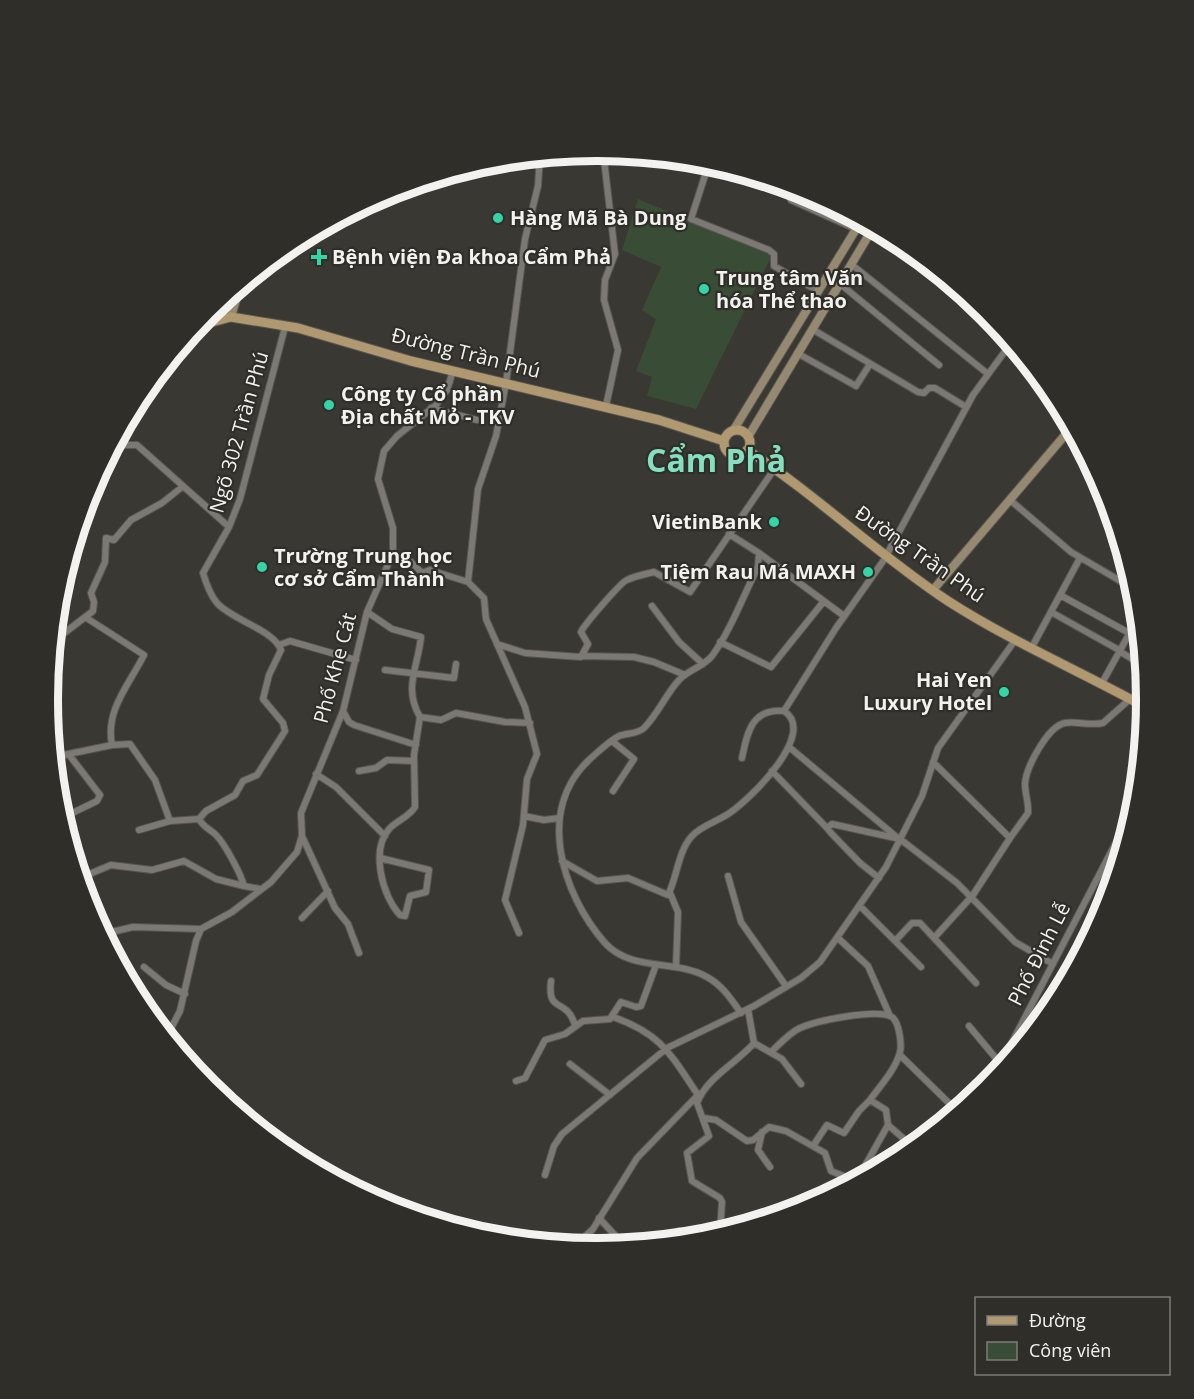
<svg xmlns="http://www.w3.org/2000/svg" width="1194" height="1399" font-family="'Open Sans',sans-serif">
<rect width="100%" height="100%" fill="#3a3833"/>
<path fill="#394c36" d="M638 199 769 253 771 257 696 409 647 396 652 377 636 371 656 319 642 310 661 267 622 250Z"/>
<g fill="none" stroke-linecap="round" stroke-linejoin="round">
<g stroke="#585651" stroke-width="8">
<path id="street" d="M603 151 615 254 605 280 604 300 618 350 606 406
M709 163 691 219 769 250 774 254V266L818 291
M791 200 856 229
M851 264 988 374
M839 283 939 365
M812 329 918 392 924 393 929 388H935L966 407
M797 353 856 386 870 364
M431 408 477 420
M122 429 124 445H137L229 527
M1103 488H1104
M1010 500 1071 552 1134 589
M1114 523 1115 534 1122 546
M729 534 759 553 758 567C743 596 731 630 712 656 703 667 688 670 679 680 666 694 658 714 644 728 638 734 627 733 619 736 609 741 598 752 590 759 535 809 562 894 605 943 631 972 676 959 707 977 722 985 731 999 741 1013
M393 553 411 562 422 573 430 570 468 582
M759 553 844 616
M886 556 973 395 1011 343
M1120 581 1126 563
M1060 595 1129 633
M652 606 679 642 703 664
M367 612 392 629 421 637C418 667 403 688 420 717
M1051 612 1119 650
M85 617 144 655C129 685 105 710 112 745
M54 641 93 611 94 602 91 593 105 562 106 538 114 540 131 520 162 503 182 487
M720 642 771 667 824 601
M497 644 525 653 581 657 588 644 581 632C584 625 621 582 627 580 635 576 646 574 654 572L690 592 775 468
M279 645 290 641 356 660
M1032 647 1080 558
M1119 651 1134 660 1142 655
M582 656 634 657 654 662 685 675
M385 670 454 678 456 664
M1102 683 1138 618
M343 711 349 722 354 725 416 745
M784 711 836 628 886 557
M612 741 634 759 613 791
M789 747 899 839
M54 757 112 745 130 744 155 780 170 821
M742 758C747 734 751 708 784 711
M933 762 1010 838 1028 813C1029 803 1025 794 1025 784 1026 767 1048 726 1065 723 1076 721 1090 726 1103 723L1130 699
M359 771 376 768 387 760 414 761
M772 771 827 828
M316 774 336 787 385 836
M524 816 544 820 559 818
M62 818 97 801 100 795 70 756
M139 830 170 821 199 819
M380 858 429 870 426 892 410 896 405 916 400 915C382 896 370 849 390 828 398 820 409 817 415 807L414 755 420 717 441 720 456 713 505 722 530 723
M562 861 597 881 628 878 668 895C677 878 678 851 692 836 702 825 719 821 731 812 751 798 818 733 784 711
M84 874 91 910
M728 876 741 922 786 986
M80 878 111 865 152 870 184 861 216 879 244 886
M879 878 860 863 831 833 827 828 832 824 900 839 957 883 1015 942 1053 964
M260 889 244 886C241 874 225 844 216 835 210 829 203 827 199 819L206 811 235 795 243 781 257 775 285 731 283 723 263 699 269 675 281 650C274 630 232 620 217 603 210 595 206 583 203 573L229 527 240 499 285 327
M670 893 678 912 676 967
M860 906 921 967
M302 918 328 891
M519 933 505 900 523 825 527 779 537 754 525 707 486 619 484 598 468 582 478 489 496 436 506 383 525 239 538 186 540 156
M103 934 133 927 201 929
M838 938 868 966 890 1016
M934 938 973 895 1010 838
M895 941 912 923H920L976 983
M359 953 348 924 335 908 302 836 301 813 343 711 367 612 393 553V528L378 479 384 451 397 436 436 405 447 390 453 371
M144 967 166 985 185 994
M551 981C547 1015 566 996 575 1025
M748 1009 754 1043 782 1059 801 1084
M613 1017C662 1034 671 1055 698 1095
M969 1026 999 1062
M167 1036 180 1011 196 941 201 929 232 912 271 882 297 852 302 836
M771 1052C780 1044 789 1033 800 1028 815 1021 877 1008 892 1017 899 1022 902 1044 900 1052 896 1069 880 1086 870 1100
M900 1055 957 1111
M570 1064 610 1095
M516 1081 525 1078 545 1040 565 1034 583 1021 610 1019 621 1002 636 1007 641 1006 656 965
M959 1110 1008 1050 1136 804
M704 1118 716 1120 747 1141 753 1140 769 1127 786 1131 825 1153 831 1171 856 1181
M762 1132 758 1150 770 1167
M813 1146 827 1125 844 1133 859 1111 870 1100 886 1110 888 1125 903 1138
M545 1175 554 1146 562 1134 667 1048 754 1006 801 978 820 962 886 867 922 796 938 748 1016 639
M857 1180 888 1125
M599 1218 625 1246
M771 1218C783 1204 798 1197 816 1202
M720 1233 722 1202 720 1198 692 1181 687 1153 709 1136 697 1103C707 1077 737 1063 754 1043
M672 1241 679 1231
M575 1246 593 1229 637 1158 699 1094"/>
</g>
<g stroke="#585651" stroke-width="10">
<path id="secondary" d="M231 317 240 286
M733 431 861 221
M748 437 873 228
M933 590 1071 428"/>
</g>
<g stroke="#585651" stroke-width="11">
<path id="primary" d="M197 326 231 317 298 328 411 361 659 420 724 441
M724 443a13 13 0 1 1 26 0a13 13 0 1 1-26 0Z
M747 450C818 496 878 555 948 601 1010 641 1080 671 1145 707"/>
</g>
<use href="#street" stroke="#7c7974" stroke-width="6"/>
<use href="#secondary" stroke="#968972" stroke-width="8"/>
<use href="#primary" stroke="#b09870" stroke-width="9"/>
</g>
<g fill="#35d4a7" stroke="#2f2e29" stroke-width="2">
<circle cx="498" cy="218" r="6"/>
<path d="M316 248h6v6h6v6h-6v6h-6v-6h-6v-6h6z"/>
<circle cx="704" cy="289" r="6"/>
<circle cx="329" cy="405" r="6"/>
<circle cx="774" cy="522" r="6"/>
<circle cx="262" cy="567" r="6"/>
<circle cx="868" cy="572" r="6"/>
<circle cx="1004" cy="692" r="6"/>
</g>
<g text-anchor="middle" stroke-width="4.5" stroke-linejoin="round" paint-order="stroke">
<g font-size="20" font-weight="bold" fill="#f3f2ef" stroke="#2f2e29" text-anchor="start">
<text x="510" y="225">Hàng Mã Bà Dung</text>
<text x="332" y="264">Bệnh viện Đa khoa Cẩm Phả</text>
<text x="716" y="285">Trung tâm Văn<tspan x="716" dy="23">hóa Thể thao</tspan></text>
<text x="341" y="401">Công ty Cổ phần<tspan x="341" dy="23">Địa chất Mỏ - TKV</tspan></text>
<text x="762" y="529" text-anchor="end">VietinBank</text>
<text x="274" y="563">Trường Trung học<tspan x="274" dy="23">cơ sở Cẩm Thành</tspan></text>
<text x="856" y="579" text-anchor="end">Tiệm Rau Má MAXH</text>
<text x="992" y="687" text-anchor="end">Hai Yen<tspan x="992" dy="23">Luxury Hotel</tspan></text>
</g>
<g font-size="20" fill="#f3f2ef" stroke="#2f2e29">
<text transform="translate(466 353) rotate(14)" y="7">Đường Trần Phú</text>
<text transform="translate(239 432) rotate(-74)" y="7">Ngõ 302 Trần Phú</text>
<text transform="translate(920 554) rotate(35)" y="7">Đường Trần Phú</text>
<text transform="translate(335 668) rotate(-75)" y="7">Phố Khe Cát</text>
<text transform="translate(1039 954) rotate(-63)" y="7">Phố Đinh Lễ</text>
</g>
<g font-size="32" font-weight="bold" fill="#85e0c0" stroke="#2f2e29">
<text x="716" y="472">Cẩm Phả</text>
</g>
</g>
<path d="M0 0H1194V1399H0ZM596 161H598A538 538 0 0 1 1136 699V700A538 538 0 0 1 598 1238H596A538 538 0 0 1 58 700V699A538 538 0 0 1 596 161Z" fill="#2f2e29" fill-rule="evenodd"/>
<path fill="none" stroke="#f3f2ef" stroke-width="8" d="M596 161H598A538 538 0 0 1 1136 699V700A538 538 0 0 1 598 1238H596A538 538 0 0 1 58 700V699A538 538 0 0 1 596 161Z"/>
<rect x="975" y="1297" width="195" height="78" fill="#2f2e29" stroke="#7d7c78" stroke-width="1.5"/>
<rect x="987" y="1316" width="30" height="9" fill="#b09870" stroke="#7d7c78" stroke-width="1.5"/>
<text x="1029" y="1327" font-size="18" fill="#f3f2ef">Đường</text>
<rect x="987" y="1342" width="30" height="18" fill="#394c36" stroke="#7d7c78" stroke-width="1.5"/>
<text x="1029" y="1357" font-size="18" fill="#f3f2ef">Công viên</text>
</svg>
